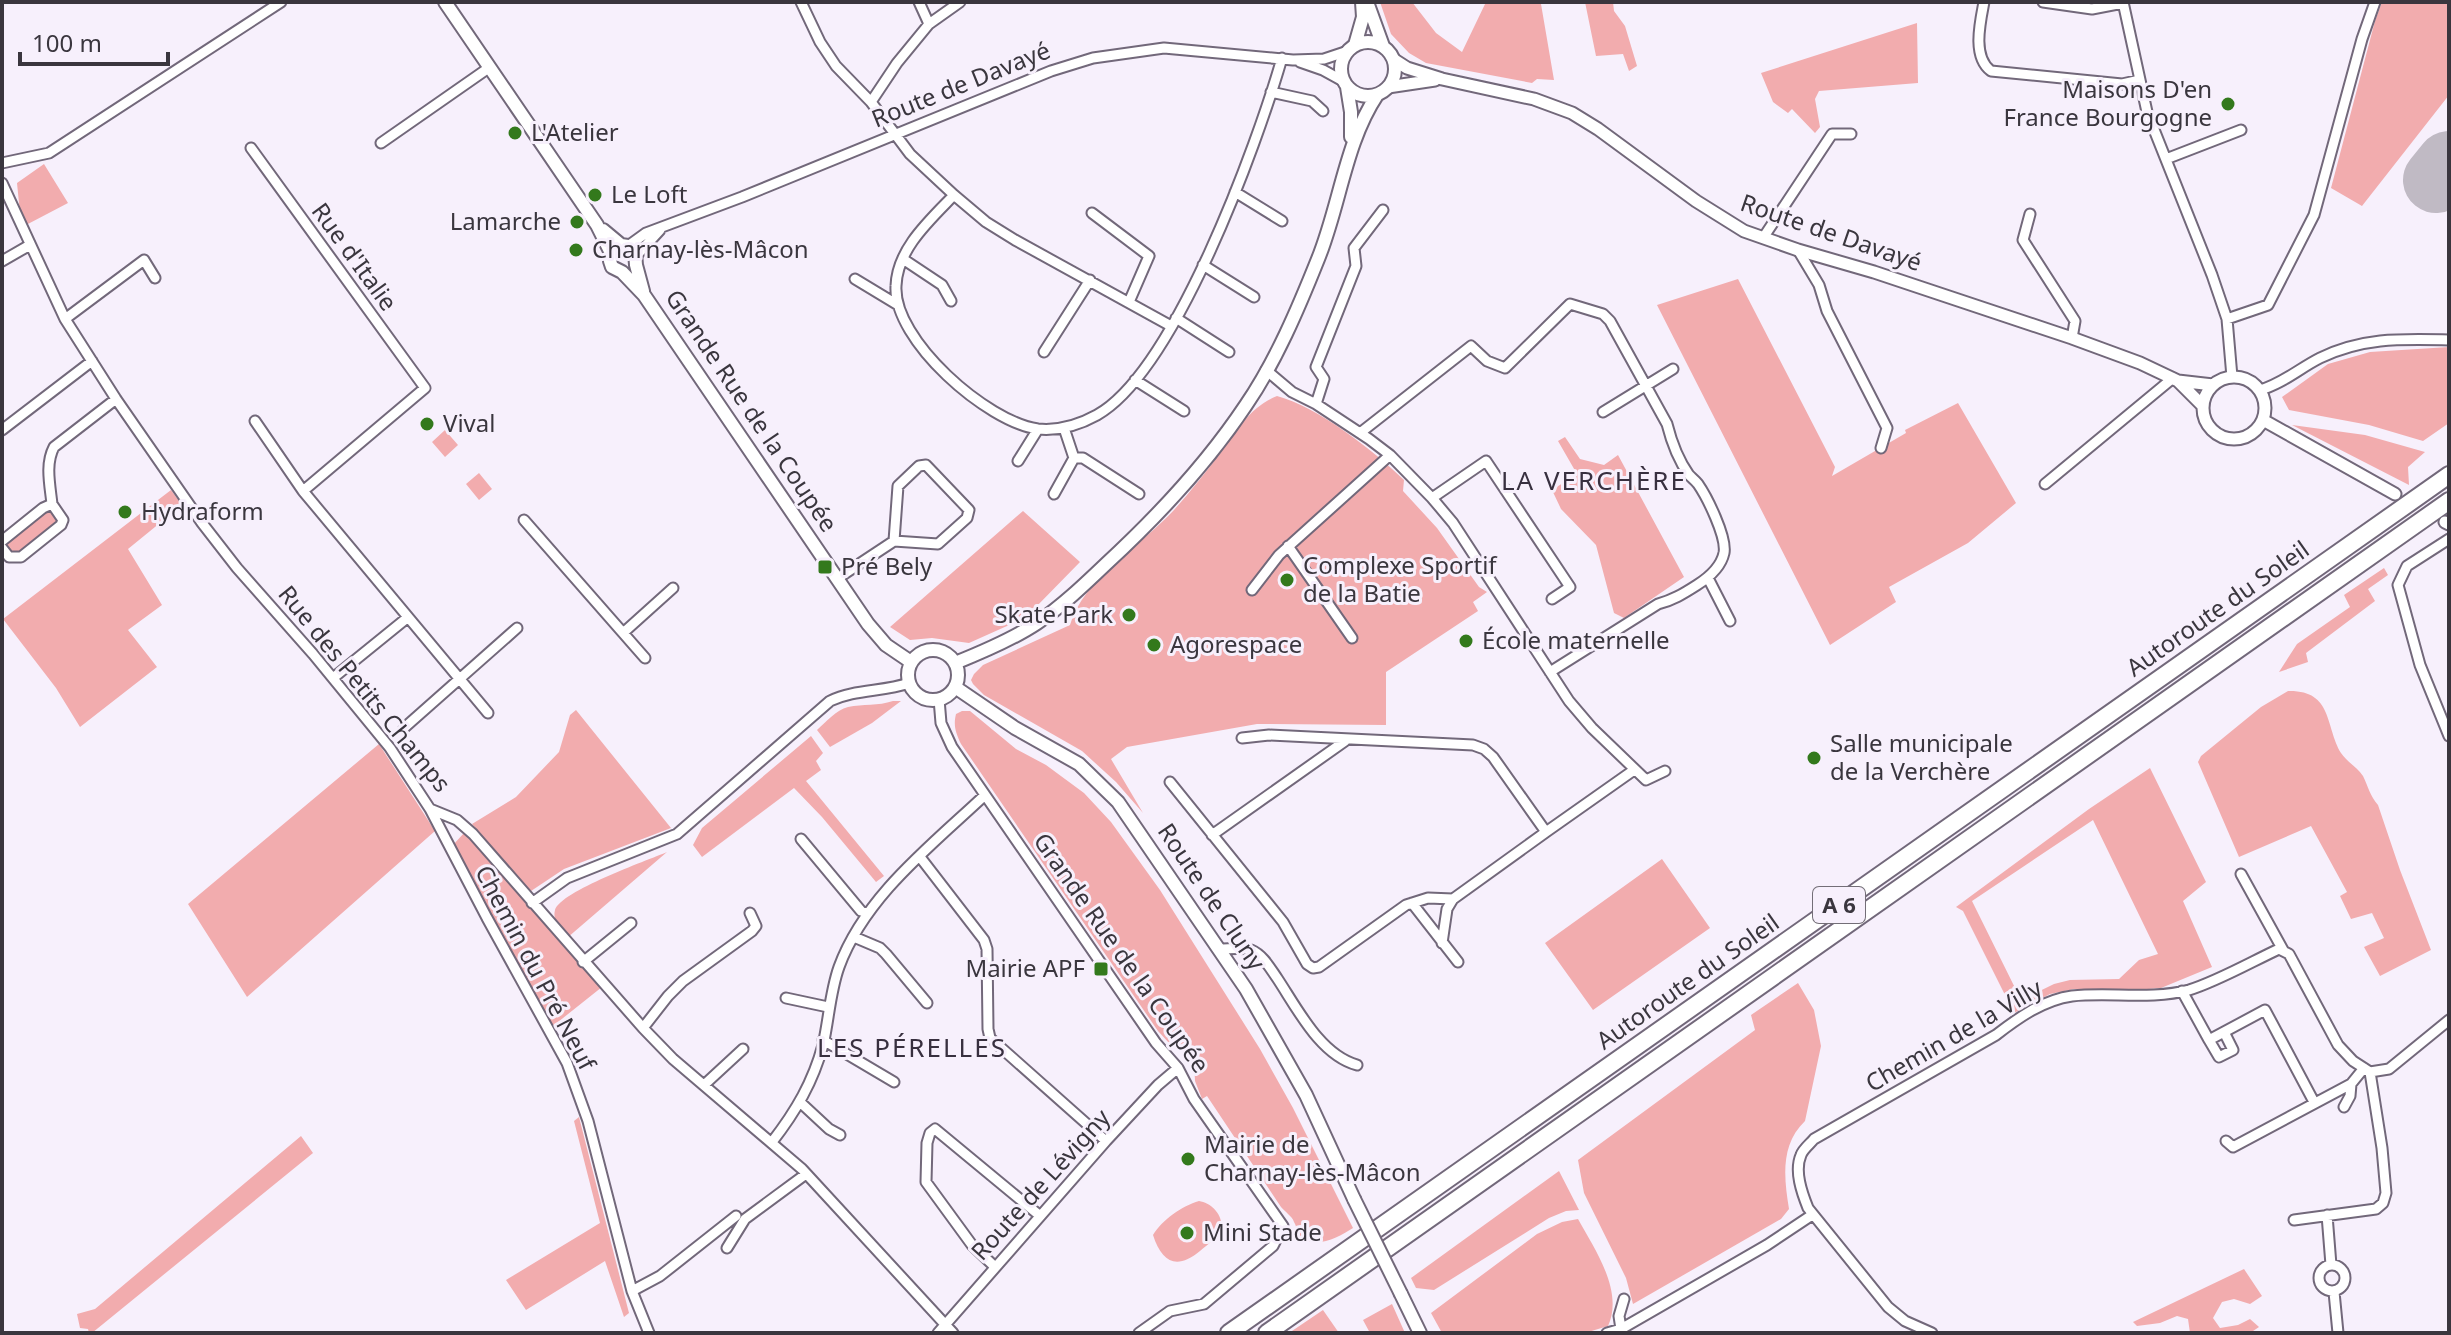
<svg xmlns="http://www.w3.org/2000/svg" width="2451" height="1335" font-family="'Noto Sans',sans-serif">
<rect width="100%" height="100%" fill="#f7f0fc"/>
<path fill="#f2acae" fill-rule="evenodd" d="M1380 2H1412L1436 33 1462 52 1486 2H1561L1541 4 1554 80 1537 79 1532 83 1426 63 1409 53 1391 34Z
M1585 2H1613L1614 11 1625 26 1637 66 1629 71 1623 54 1596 56Z
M2382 2H2449V95L2362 206 2331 188 2375 21Z
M1917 23 1918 83 1819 91 1815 99 1820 127 1815 133 1792 109 1788 113 1773 102 1761 73Z
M44 164 68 203 26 225 20 213 17 183Z
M1738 279 1835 467 1832 476 1906 433 1905 430 1958 403 2016 503 1968 543 1889 587 1896 602 1830 645 1657 305Z
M2449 347V423L2423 441 2369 425 2289 410 2282 397 2328 364 2370 352Z
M1277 396C1318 407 1373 450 1404 480L1403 491 1437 528 1479 587 1487 592 1473 602 1478 611 1386 672V725L1257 724 1127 747 1111 759 1143 813 1116 782 1082 751 984 695 973 684 971 680 974 674 983 665 1070 625C1083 579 1142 545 1174 510 1190 492 1206 472 1221 452 1238 429 1250 407 1277 396Z
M2292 425 2365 435 2425 452 2408 467 2409 485Z
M445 430 458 445 445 457 432 442Z
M1565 437 1580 459 1604 465 1618 455 1684 577 1624 618 1614 613 1596 545 1561 509 1552 490 1577 474 1558 441Z
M479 473 492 489 479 500 466 484Z
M171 490 182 505 128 549 162 605 128 630 157 667 80 727 56 688 3 619Z
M50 510 54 511 59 520 57 524 24 551 14 555 7 549V540Z
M1023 511 1080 562 1033 610 1007 626 969 643 932 638 910 640 890 627Z
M2384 568 2388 575 2368 589 2375 601 2306 653 2308 662 2279 672 2297 644 2350 607 2344 595Z
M2288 691C2333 690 2325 726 2341 753 2347 762 2357 767 2363 776 2368 786 2370 796 2378 805L2400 870 2431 950 2380 976 2364 947 2384 938 2372 913 2351 919 2340 896 2347 892 2311 826 2239 857 2198 762 2201 756 2261 707Z
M893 701H901L872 723 830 747 817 730C826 722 836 710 848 707 863 704 878 706 893 701Z
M576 710 671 828 564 869 531 891 472 824 516 797 559 752 570 715Z
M962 711H970L1016 749 1046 765 1084 793 1111 822 1160 890 1260 1049 1293 1108 1353 1228C1339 1237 1312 1252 1299 1234 1294 1227 1298 1229 1294 1222 1292 1216 1285 1212 1281 1207L1207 1096 1202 1099 1195 1081 1194 1061 1186 1051 1169 1043 1158 1031 961 744C956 733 953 726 956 714Z
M811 736 823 753 816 761 821 770 806 781 884 876 876 882 822 817 794 788 702 857 693 845 702 828Z
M379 744 435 831 247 997 188 904Z
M2150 768 2206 882 2183 901 2212 967 2161 988 2136 990 2074 989 2050 994 2014 1013 1963 911 1956 907 2089 809ZM2093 820 2158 954 2139 960 2119 979 2070 980 2054 984 2021 1000 1972 901Z
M464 833 602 987 553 1026 453 845Z
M667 852 567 938C561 929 552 921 555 910 561 891 646 861 667 852Z
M1662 859 1710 928 1593 1010 1545 943Z
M1798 983 1814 1010 1821 1046 1805 1121C1780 1145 1784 1178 1789 1209L1781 1219 1633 1304 1626 1278 1584 1193 1578 1160 1755 1030 1751 1015Z
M579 1117 629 1313 624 1317 605 1261 526 1310 506 1280 600 1223 574 1121Z
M301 1136 313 1153 92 1333H89L88 1329 80 1328 77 1314 95 1309Z
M1559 1171 1579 1210 1566 1211 1549 1218 1434 1290 1416 1288 1411 1278Z
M1199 1201C1213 1203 1227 1219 1219 1233 1214 1240 1206 1246 1200 1251 1177 1270 1162 1263 1153 1235 1162 1220 1182 1206 1199 1201Z
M1578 1219C1595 1250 1624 1291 1608 1326L1585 1333H1442L1431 1313 1537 1234 1562 1222Z
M2244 1269 2262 1296 2250 1304 2234 1299 2222 1302 2213 1318 2220 1328 2238 1325 2250 1319 2259 1327 2250 1333H2190L2188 1319 2177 1316 2160 1323 2137 1326 2133 1322Z
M1392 1304 1405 1333H1370L1363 1320Z
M1323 1310 1339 1333H1289Z"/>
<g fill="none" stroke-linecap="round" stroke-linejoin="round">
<path stroke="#c0bac4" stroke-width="66" d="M2436 180 2449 164"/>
<g stroke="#72687a" stroke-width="13">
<path id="minor" d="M801 2 820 42 836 66 871 102 910 154 954 195 986 222 1015 240 1171 326
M919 2 929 24
M1984 2C1980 23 1972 57 1991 71L2122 84 2140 80
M2043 2 2092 9 2123 3
M2123 2 2147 112 2212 275 2227 319 2232 377
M1300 62 1323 70 1343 81
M1271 92 1312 101 1323 111
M871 102 897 63 929 24 960 2
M381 143 490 67
M251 148 425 388 303 491
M2166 159 2241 130
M2 163 49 153 281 2
M2 183 65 319 116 399 202 523 237 568 313 654 390 748 430 809 457 820 473 834 643 1028 673 1059 802 1169 953 1333
M1235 192 1282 221
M954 195C930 220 897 249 896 286 893 340 987 422 1038 429 1059 431 1079 425 1097 415 1175 371 1257 145 1282 58
M1092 213 1149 256 1129 302
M2030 214 2023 240 2075 321 2072 338
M1763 238 1832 134H1851
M628 246 646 233 742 197 1051 71 1093 58 1164 48 1293 60 1324 59 1348 51
M1798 250 1819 285 1827 311 1887 428 1881 448
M637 255 660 230
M903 259 942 285 951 301
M2 261 30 245
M1203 265 1254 297
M855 279 898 305
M1176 318 1229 352
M65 319 144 260 155 278
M2227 319 2268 305 2314 215 2362 39 2375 2
M1044 352 1090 280
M1266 370 1292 392 1316 404 1369 439 1390 455 1432 498 1453 523 1569 701 1592 728 1646 780 1665 771
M1135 380 1184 411
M2260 390C2282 384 2300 368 2320 358 2364 337 2402 339 2449 340
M1316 404 1324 379 1316 367 1356 266 1354 248 1383 210
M1603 412 1673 369
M255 421 303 491 488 713
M2 430 92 361
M1360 433 1471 346 1487 361 1505 368 1570 304 1603 314 1610 321 1667 424C1671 440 1679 461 1689 475 1692 478 1695 480 1698 484 1707 497 1727 537 1724 553 1721 567 1708 578 1697 585 1683 594 1673 600 1658 604L1550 672
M1074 458H1083L1139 494
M1018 461 1038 429
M2045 484 2173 378
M1054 494 1074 458 1064 428
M1432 498 1486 461 1570 587 1552 599
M52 504C50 485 45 464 54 447L116 399
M524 520 645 658
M2449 539 2407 566 2398 585 2420 665 2449 736
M2 541 43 508 52 504 63 520 61 525 21 557H9L2 548
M1288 546 1352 638
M838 578 894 541 938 544 967 518 969 510 926 465 919 466 898 486 894 541
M1708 578 1730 621
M1252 590 1279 555 1390 455
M623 633 673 588
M333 678 407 618
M939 699 941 723 952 747 1156 1043 1178 1068 1194 1099 1283 1226 1273 1246 1204 1304 1170 1311 1139 1333
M404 728 517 628
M1242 738 1269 735 1473 745 1484 749 1493 757 1546 832 1634 770
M1170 782 1283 922 1307 964 1313 968 1319 967 1406 905 1428 898 1453 899
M430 809 487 918 567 1063 588 1121 632 1291 649 1333
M1212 835 1345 741
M801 839 861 911 868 913
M920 857 984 940 987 949 988 1029 990 1038 1106 1141
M2241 874 2283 950
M532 903 567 878 677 834 830 701C855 689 883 692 909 683
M1412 903 1458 962
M854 937 880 948 886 954 927 1003
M1442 943 1447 909 1453 899 1546 832
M1220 949C1229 949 1243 947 1251 950 1263 955 1270 968 1277 978 1297 1008 1320 1055 1357 1065
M583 962 631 923
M2182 991 2209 1040 2265 1010 2314 1102
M786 998 828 1007
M643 1028 668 996 683 981 752 931 756 926 750 913
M823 1040 894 1082
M2209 1040 2219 1057 2233 1050 2224 1032
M704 1085 743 1049
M801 1103 829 1129 840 1135
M2344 1107 2350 1096 2351 1084
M2226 1141 2233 1147 2351 1084 2364 1068
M772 1142C796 1111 813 1082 823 1045 829 1019 830 992 839 967 865 896 932 845 985 795
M2327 1215 2331 1265
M2294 1220 2376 1209 2383 1203 2386 1193 2382 1148 2370 1072
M727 1248 745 1219 806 1174
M2319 1278a13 13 0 1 1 26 0a13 13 0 1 1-26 0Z
M994 1266 972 1245 926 1182 927 1143 930 1133 935 1129 1039 1215
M632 1291 660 1276 736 1216
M2334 1292 2338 1333
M1621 1329 1619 1316 1624 1299
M938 1333 1106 1141 1158 1085 1178 1068
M1607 1333 1621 1329 1767 1245 1812 1215
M1932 1333 1905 1321 1888 1307 1808 1208C1802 1193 1794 1171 1801 1155 1803 1149 1810 1144 1814 1139L1996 1035C2018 1018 2043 1000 2072 996 2110 992 2151 1000 2189 990 2216 982 2253 961 2279 949L2289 954 2338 1045 2353 1061 2370 1072 2389 1069 2449 1020"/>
</g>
<g stroke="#72687a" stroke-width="15">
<path id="tertiary" d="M1393 59 1407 68 1442 79 1534 99 1572 113 1598 129 1696 201 1744 231 1798 250 1874 272 2072 338 2140 363 2178 381 2203 406
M1388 87 1435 80
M2203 408a31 31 0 1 1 62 0a31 31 0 1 1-62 0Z
M2178 381 2213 385
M2263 420 2395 494
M2445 522 2449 524"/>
</g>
<g stroke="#72687a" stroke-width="16">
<path id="secondary" d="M445 2 597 225 611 253 610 261 612 267 622 272 644 295 868 624 886 645 911 662
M1367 2 1383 46
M1341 69a27 27 0 1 1 54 0a27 27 0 1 1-54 0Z
M1355 45 1363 17 1362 2
M1347 87 1351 112V137
M603 230 621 245 628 246 635 252 636 265 643 291
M908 675a25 25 0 1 1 50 0a25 25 0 1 1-50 0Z
M955 663C980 653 1016 637 1037 623 1062 606 1084 585 1106 564 1158 516 1206 465 1246 405 1276 361 1298 309 1318 259 1340 205 1345 143 1377 95
M955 687 1015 728 1079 764 1118 802 1246 989 1306 1095 1354 1199
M1401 1294 1420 1333"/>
</g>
<g stroke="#72687a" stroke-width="20">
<path id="motorway" d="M1229 1333 2449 475
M1267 1333 2449 501"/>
</g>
<use href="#minor" stroke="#fff" stroke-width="9"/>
<use href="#tertiary" stroke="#fff" stroke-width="11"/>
<use href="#secondary" stroke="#fff" stroke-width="12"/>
<use href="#motorway" stroke="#fff" stroke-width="16"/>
<g stroke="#72687a" stroke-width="16" stroke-linecap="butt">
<path id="secondary-bridge" d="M1354 1199 1401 1294"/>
</g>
<use href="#secondary-bridge" stroke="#fff" stroke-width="12"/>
</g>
<g fill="#33791c" stroke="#f7f0fc" stroke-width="3">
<circle cx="2228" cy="104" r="8"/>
<circle cx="515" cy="133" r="8"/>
<circle cx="595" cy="195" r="8"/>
<circle cx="577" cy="222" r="8"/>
<circle cx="576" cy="250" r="8"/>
<circle cx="427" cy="424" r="8"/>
<circle cx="125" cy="512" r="8"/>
<rect x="817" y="559" width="16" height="16" rx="4"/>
<circle cx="1287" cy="580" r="8"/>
<circle cx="1129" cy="615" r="8"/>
<circle cx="1466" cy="641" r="8"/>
<circle cx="1154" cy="645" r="8"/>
<circle cx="1814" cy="758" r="8"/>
<rect x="1093" y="961" width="16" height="16" rx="4"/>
<circle cx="1188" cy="1159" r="8"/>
<circle cx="1187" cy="1233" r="8"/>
</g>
<g text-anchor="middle" stroke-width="6" stroke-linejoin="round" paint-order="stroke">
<rect fill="#f7f0fc" stroke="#736e77" stroke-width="2" x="1813" y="887" width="52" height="36" rx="6"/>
<g font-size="22" font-weight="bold" fill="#3a363e">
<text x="1839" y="913">A 6</text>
</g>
<g font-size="24" fill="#3a363e" stroke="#f7f0fc">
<text transform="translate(961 85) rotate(-22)" y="8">Route de Davayé</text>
<text transform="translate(1831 233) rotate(19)" y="8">Route de Davayé</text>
<text transform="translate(354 257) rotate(54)" y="8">Rue d'Italie</text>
<text transform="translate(751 411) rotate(56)" y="8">Grande Rue de la Coupée</text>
<text transform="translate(2218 609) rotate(-35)" y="8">Autoroute du Soleil</text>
<text transform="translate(364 689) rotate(51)" y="8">Rue des Petits Champs</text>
<text transform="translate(1211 897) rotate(56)" y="8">Route de Cluny</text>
<text transform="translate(1121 953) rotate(55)" y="8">Grande Rue de la Coupée</text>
<text transform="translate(535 968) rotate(62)" y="8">Chemin du Pré Neuf</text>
<text transform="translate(1688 982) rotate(-35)" y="8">Autoroute du Soleil</text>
<text transform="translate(1954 1036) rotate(-30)" y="8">Chemin de la Villy</text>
<text transform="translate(1041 1185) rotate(-48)" y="8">Route de Lévigny</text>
</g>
<g font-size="24" fill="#3a363e" stroke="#f7f0fc" text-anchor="start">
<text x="2212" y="98" text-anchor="end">Maisons D'en<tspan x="2212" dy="28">France Bourgogne</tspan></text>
<text x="531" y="141">L'Atelier</text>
<text x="611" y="203">Le Loft</text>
<text x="561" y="230" text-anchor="end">Lamarche</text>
<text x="592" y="258">Charnay-lès-Mâcon</text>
<text x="443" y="432">Vival</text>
<text x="141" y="520">Hydraform</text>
<text x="1303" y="574">Complexe Sportif<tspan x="1303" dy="28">de la Batie</tspan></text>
<text x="841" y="575">Pré Bely</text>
<text x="1113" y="623" text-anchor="end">Skate Park</text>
<text x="1482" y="649">École maternelle</text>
<text x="1170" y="653">Agorespace</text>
<text x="1830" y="752">Salle municipale<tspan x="1830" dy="28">de la Verchère</tspan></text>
<text x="1085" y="977" text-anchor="end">Mairie APF</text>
<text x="1204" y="1153">Mairie de<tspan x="1204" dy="28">Charnay-lès-Mâcon</tspan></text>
<text x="1203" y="1241">Mini Stade</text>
</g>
<g font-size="26" letter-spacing="2" fill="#38303f" stroke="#f7f0fc">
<text x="1594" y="490">LA VERCHÈRE</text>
<text x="912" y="1057">LES PÉRELLES</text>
</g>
</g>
<rect width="2451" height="1335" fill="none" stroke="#3a363e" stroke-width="8"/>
<path d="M20 52v12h148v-12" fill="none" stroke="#3a363e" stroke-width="4"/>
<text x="32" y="52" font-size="24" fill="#3a363e" stroke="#f7f0fc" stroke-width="6" paint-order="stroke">100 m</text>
</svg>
